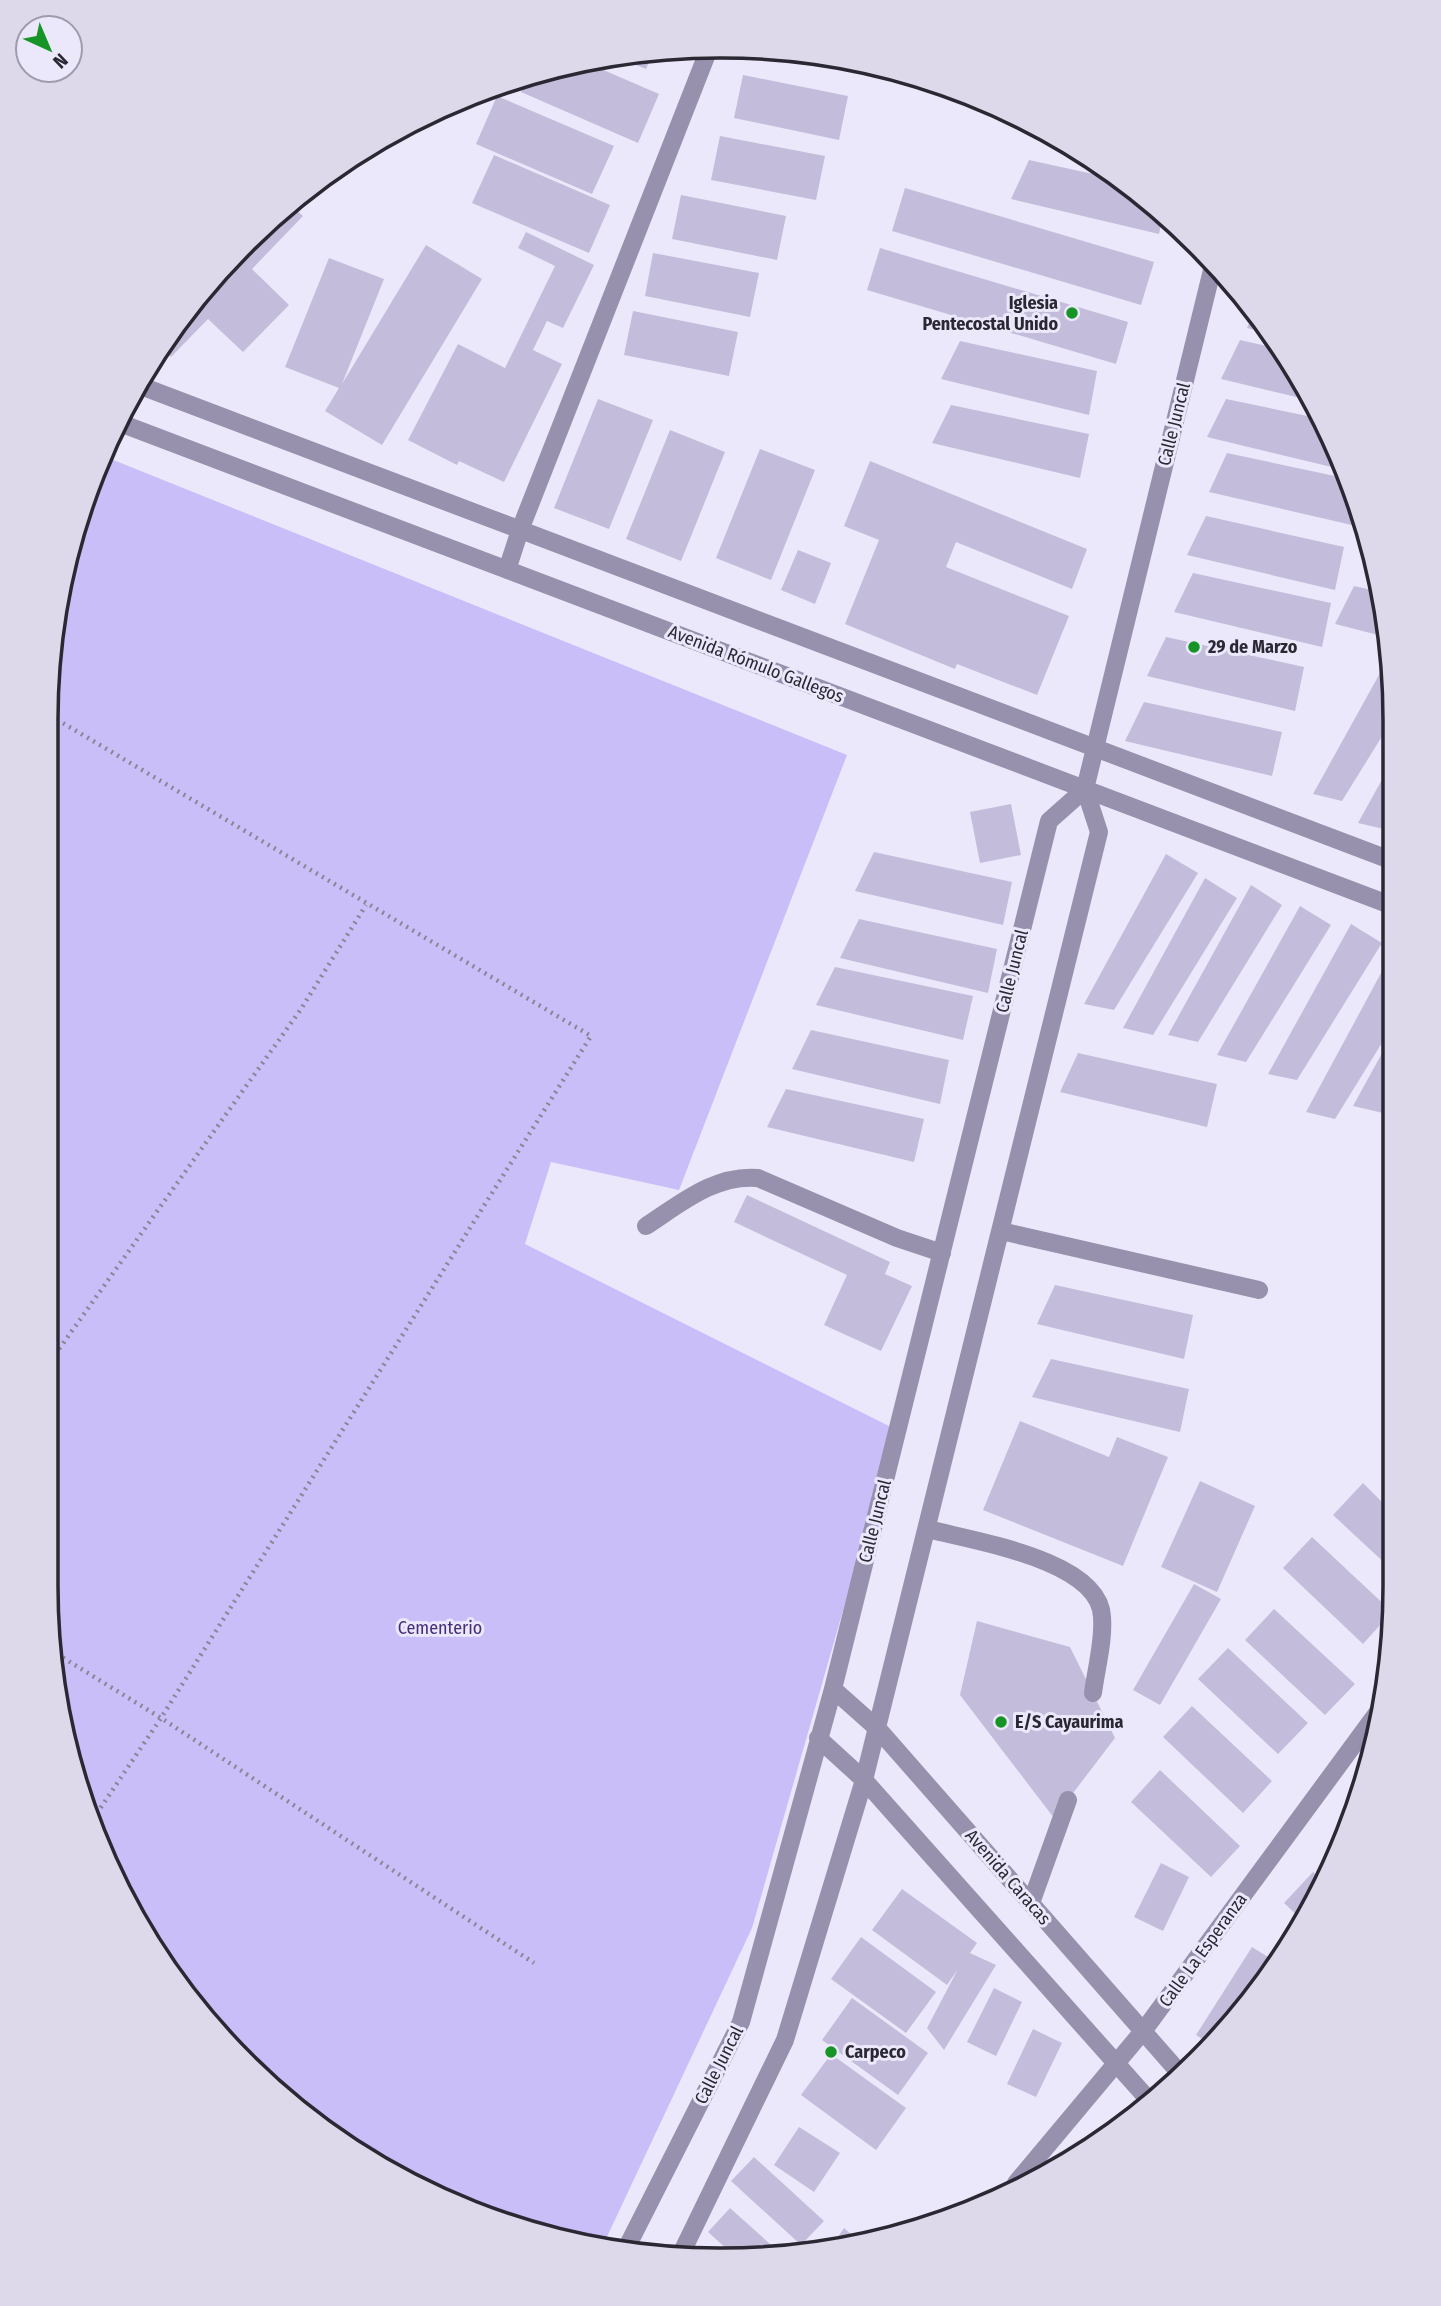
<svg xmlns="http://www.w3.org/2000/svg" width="1441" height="2306" font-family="'Fira Sans Condensed',sans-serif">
<rect width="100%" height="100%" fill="#ece8fb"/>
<path fill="#cabef8" d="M101 455 847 755 679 1190 551 1162 525 1244 895 1429 752 1928 605 2241 503 2225 309 2121 159 1961 81 1802 46 1585 51 633Z"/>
<path fill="#c3bddb" d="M633 51H654L646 69 614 56Z
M585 62 659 94 638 143 521 92 529 75Z
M743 75 848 96 839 140 734 118Z
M497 96 614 146 592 194 476 144Z
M720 136 825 156 816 200 711 180Z
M494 155 610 205 589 253 472 203Z
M1029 160 1125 181 1163 214 1159 234 1011 199Z
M905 188 1154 262 1141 305 892 231Z
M681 195 786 216 777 260 672 239Z
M289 203 303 216 252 269 289 305 243 352 208 319 171 357 162 349 185 309 276 213Z
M526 232 594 265 563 328 547 321 533 350 562 364 504 482 459 461 457 465 408 440 458 344 505 368 555 266 518 248Z
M426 245 482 279 382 445 325 411 339 388 285 367 329 258 384 279 342 384Z
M880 248 1128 322 1116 364 867 290Z
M653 253 759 273 750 317 645 296Z
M633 311 738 332 729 376 624 355Z
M1254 312 1269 333 1247 328Z
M1240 340 1280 349 1305 383 1313 401 1221 379Z
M960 341 1097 371 1089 415 941 379Z
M598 399 653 420 609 529 554 508Z
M1226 399 1322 419 1344 470 1207 437Z
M951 405 1089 434 1080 478 932 443Z
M670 430 725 452 681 561 626 539Z
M760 449 815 470 771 580 716 558Z
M1227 453 1349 479 1360 506 1356 526 1209 492Z
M870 461 1087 549 1072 589 956 542 946 567 1069 616 1037 695 957 664 955 669 845 624 879 540 844 526Z
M1206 516 1344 547 1335 590 1187 555Z
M798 550 831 563 815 604 781 590Z
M1193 573 1331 603 1322 647 1174 612Z
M1354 586 1377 591 1386 637 1335 624Z
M1166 637 1304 667 1295 711 1147 676Z
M1390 655 1394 676V717L1342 801 1313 794Z
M1144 702 1282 732 1272 776 1125 741Z
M1394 758 1393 821 1388 830 1358 823Z
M1011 804 1021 855 980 863 970 812Z
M874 852 1012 882 1003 925 855 891Z
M1166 854 1198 873 1114 1010 1084 1004Z
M1205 878 1237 898 1153 1035 1123 1028Z
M1251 885 1282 905 1198 1042 1168 1035Z
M1300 906 1331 925 1246 1062 1217 1055Z
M859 919 997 949 988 993 840 958Z
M1351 924 1382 943 1297 1080 1268 1074Z
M1387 962 1393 965V1025L1335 1119 1306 1112Z
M835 967 973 996 963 1040 816 1005Z
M811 1030 949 1060 940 1104 792 1069Z
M1392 1035V1098L1383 1113 1353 1106Z
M1078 1053 1217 1084 1207 1127 1060 1092Z
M786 1089 924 1119 914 1162 767 1127Z
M747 1195 890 1262 885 1274 912 1286 881 1351 824 1325 847 1275 734 1222Z
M1055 1285 1193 1315 1184 1359 1037 1324Z
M1051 1359 1189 1389 1180 1432 1032 1397Z
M1020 1421 1109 1457 1117 1437 1168 1457 1123 1566 983 1510Z
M1200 1481 1255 1506 1217 1592 1161 1567Z
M1363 1483 1390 1510V1568L1333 1515Z
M1312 1537 1390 1610V1614L1363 1644 1283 1568Z
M1194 1584 1221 1599 1160 1705 1133 1690Z
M1274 1609 1355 1684 1325 1715 1245 1640Z
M977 1621 1070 1647 1115 1738 1054 1818 960 1695Z
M1228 1648 1308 1723 1278 1754 1198 1679Z
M1192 1706 1272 1781 1243 1813 1163 1737Z
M1160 1770 1240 1846 1211 1877 1131 1802Z
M1347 1832 1344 1843 1330 1869 1321 1861Z
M1161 1863 1189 1877 1163 1931 1134 1917Z
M1313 1872 1323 1881 1301 1919 1284 1903Z
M902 1889 977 1943 970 1953 996 1965 944 2050 927 2028 958 1969 947 1985 872 1930Z
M861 1937 936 1992 906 2033 831 1979Z
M1252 1947 1276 1962 1256 1997 1207 2042 1196 2035Z
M994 1988 1022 2002 996 2056 967 2042Z
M852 1998 928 2053 898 2095 822 2040Z
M1033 2029 1062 2043 1036 2097 1007 2084Z
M831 2054 906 2108 876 2150 801 2095Z
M799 2127 840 2153 814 2192 774 2165Z
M754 2157 824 2221 801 2245 731 2181Z
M730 2208 780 2253 737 2258 708 2232Z
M844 2228 860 2242 832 2246Z"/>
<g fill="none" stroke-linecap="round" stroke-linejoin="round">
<path stroke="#898695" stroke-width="4.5" stroke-dasharray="2 5" stroke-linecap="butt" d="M51 716 591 1036 161 1718 91 1822
M47 1366 301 1009 366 905
M57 1654 161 1718 534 1963"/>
<path stroke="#9791ae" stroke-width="18" d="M646 1226C680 1204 715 1174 758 1178L897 1238 942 1253
M1001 1231 1259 1290
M928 1529C973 1541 1100 1560 1102 1617 1104 1641 1096 1669 1093 1693
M1031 1903 1068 1800"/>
<path stroke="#9791ae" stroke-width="18" d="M141 386 1393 861
M120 423 1393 906
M507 570 520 530 709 49
M833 1689 878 1729 1177 2070
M818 1738 864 1780 1147 2098
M1016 2183 1144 2030 1380 1709
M628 2245 741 2022 833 1689 1049 821 1085 789
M681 2254 785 2040 864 1780 1099 832 1085 789 1214 262"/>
</g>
<g fill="#169425" stroke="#ece8fb" stroke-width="2.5">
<circle cx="1072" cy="313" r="7"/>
<circle cx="1194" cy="647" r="7"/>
<circle cx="1001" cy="1722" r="7"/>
<circle cx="831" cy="2052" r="7"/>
</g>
<g text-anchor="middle" stroke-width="6" stroke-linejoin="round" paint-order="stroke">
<g font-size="18" font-weight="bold" fill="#2b2834" stroke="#ece8fb" text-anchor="start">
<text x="1058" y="309" text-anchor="end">Iglesia<tspan x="1058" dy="21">Pentecostal Unido</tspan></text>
<text x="1208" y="653">29 de Marzo</text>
<text x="1015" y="1728">E/S Cayaurima</text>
<text x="845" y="2058">Carpeco</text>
</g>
<g font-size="18" fill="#2b2834" stroke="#ece8fb">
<text transform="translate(1174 424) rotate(-76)" y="6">Calle Juncal</text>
<text transform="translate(756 664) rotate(21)" y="6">Avenida Rómulo Gallegos</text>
<text transform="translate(1012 971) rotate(-76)" y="6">Calle Juncal</text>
<text transform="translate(875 1521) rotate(-76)" y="6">Calle Juncal</text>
<text transform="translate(1008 1877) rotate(49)" y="6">Avenida Caracas</text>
<text transform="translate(1203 1950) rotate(-54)" y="6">Calle La Esperanza</text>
<text transform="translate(719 2065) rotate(-63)" y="6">Calle Juncal</text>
</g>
<g font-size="18" fill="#452d79" stroke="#ece8fb">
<text x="440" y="1634">Cementerio</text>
</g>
</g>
<path d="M0 0H1441V2306H0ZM720 58H721A662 662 0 0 1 1383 720V1586A662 662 0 0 1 721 2248H720A662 662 0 0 1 58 1586V720A662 662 0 0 1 720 58Z" fill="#ddd9eb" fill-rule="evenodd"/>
<path fill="none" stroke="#2b2834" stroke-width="3.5" d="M720 58H721A662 662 0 0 1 1383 720V1586A662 662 0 0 1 721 2248H720A662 662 0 0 1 58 1586V720A662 662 0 0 1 720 58Z"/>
<g transform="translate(49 49) rotate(136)"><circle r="33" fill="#ece8fb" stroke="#9f9bab" stroke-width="2"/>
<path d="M0-5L12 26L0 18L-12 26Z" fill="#169425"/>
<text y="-10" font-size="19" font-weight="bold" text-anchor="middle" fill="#2b2834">N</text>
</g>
</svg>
